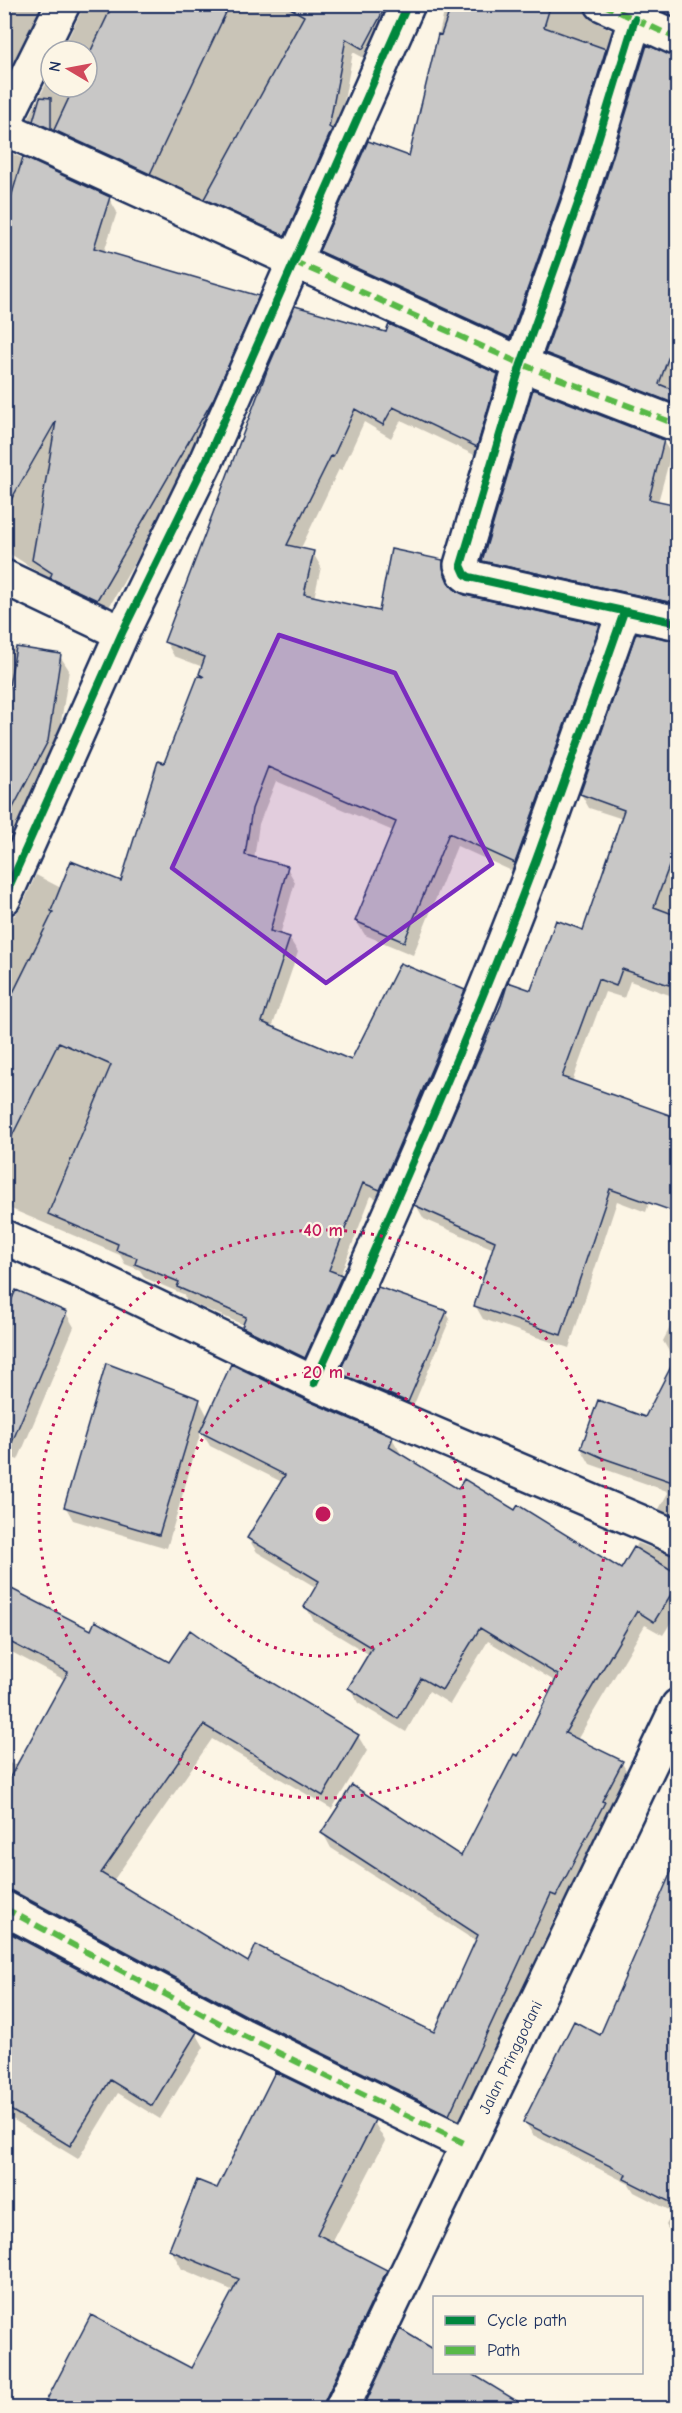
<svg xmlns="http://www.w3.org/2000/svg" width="682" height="2413" font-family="'Comic Neue',sans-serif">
<rect width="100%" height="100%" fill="#fcf5e5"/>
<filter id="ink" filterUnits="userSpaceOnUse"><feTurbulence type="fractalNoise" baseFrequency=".0167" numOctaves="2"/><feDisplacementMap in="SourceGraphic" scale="12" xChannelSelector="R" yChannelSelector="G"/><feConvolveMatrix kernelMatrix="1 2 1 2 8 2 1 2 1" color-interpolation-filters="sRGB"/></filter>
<g filter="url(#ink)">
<path fill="#0003" d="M4 4H59L4 110Z
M83 4H403L371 62 353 52 337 139 293 249 37 132 29 118 51 74V87H87V51H62L81 12Z
M446 4H599L593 11 592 20 611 30 620 45 519 352 330 266 321 251 410 157Z
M626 4H678V28Z
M678 59V415L555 368 546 353Z
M4 150 109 198 117 212 104 252 258 297 266 311 221 413 105 614 59 592 53 581 4 550Z
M269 369 497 375 506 390 485 460 401 420 391 438 364 422 342 470 339 469 300 550 313 553 321 567 314 598 380 613 442 561 450 576 451 588 464 597 599 626 607 640 523 876 457 846 413 955 365 935 356 921 393 831 276 781 259 824 254 859 287 868 295 882 280 935 289 938 298 952 272 1028 351 1062 464 991 472 1005 388 1204 371 1196 340 1276 350 1290 313 1371 251 1341 244 1325 187 1301 183 1294 145 1278 140 1270 125 1264 120 1255 4 1206V918L15 915 22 906 36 875 61 888 122 883 165 765 203 678 200 674 203 667 174 656 166 642Z
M663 441 671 454 658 502 678 507V615L491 574 483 560Z
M678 643V998L630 981 624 998 605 992 572 1082 663 1164 646 1212 617 1201 569 1348 483 1319 475 1305 494 1249 424 1219 416 1205 532 992 584 932 623 819 589 808 581 794Z
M4 647 60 656 69 670 56 755 4 855Z
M678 1263V1284L674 1278Z
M4 1287 66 1313 74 1327 18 1460 10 1457 4 1473Z
M446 1312 450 1319 412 1409 345 1380 341 1373Z
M678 1312V1527L667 1523 659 1509 668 1493 667 1491 590 1464 582 1450 599 1402 646 1418 677 1358 671 1355 663 1341Z
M199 1400 208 1417 306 1401 392 1438 400 1452 399 1455 459 1491 622 1571 638 1543 678 1558V1611L663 1635 645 1625 577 1740 622 1763 630 1777 565 1910 560 1907 458 2128 4 1906V1760L17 1767 65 1680 4 1648V1587L91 1632 169 1664 220 1654 358 1736 367 1751 332 1809 212 1739 113 1881 248 1964 434 2034 477 1942 331 1848 323 1833 462 1858 519 1758 556 1682 488 1641 450 1704 429 1691 406 1732 358 1703 350 1688 370 1655 314 1621 306 1607 317 1588 257 1552 248 1538 282 1482 210 1446 201 1431 167 1548 73 1520 65 1506Z
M678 1901V2240L673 2238 666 2225 673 2212 634 2192 629 2184 533 2135 525 2122 601 2037Z
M4 1931 196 2033 204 2047 160 2119 118 2093 78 2159 4 2114Z
M374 2122 385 2141 332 2243 386 2271 397 2290 341 2408H44L191 2370 234 2291 182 2269 171 2250 217 2190Z
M4 2404 15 2408H4Z"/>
<path fill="#c8c7c6" stroke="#1b2f5e" stroke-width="1.5" d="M113 4H230L150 174 54 130 74 87H87V59Z
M283 4H387L363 49 346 39 329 127 332 129 285 236 204 199 304 16Z
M452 4H551L544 27 606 49 563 189 510 338 319 251 368 141 409 156 438 34 441 35Z
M654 4H678V18L653 7Z
M647 45 678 57V330L659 384 676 391 673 403 545 353 599 201Z
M40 97 51 98V129L33 121Z
M23 157 110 197 94 248 259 296 214 398 97 600 50 578 52 573 32 560 56 421 4 512V221Z
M295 306 386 332 389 324 498 374 477 447 393 407 383 425 355 409 333 457 331 456 287 545 314 551 304 594 379 611 391 549 443 560 444 572 448 582 454 589 465 595 600 625 515 863 449 833 404 942 355 921 396 822 268 767 252 809 245 855 288 866 270 931 290 937 262 1022 351 1060 400 963 465 990 380 1190 363 1183 329 1270 342 1275 305 1358 242 1327 246 1317 177 1287 179 1282 135 1264 137 1258 116 1250 118 1244 48 1214 111 1065 59 1042 4 1152V1011L53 912 51 911 71 861 121 881 158 761 164 763 198 676 204 677 199 674 205 657 164 642 268 368Z
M533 389 664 440 649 499 678 505V604L482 561Z
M636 633 678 641V842L654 907 678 916V962L669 985 622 969 616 986 598 979 562 1077 678 1118V1213L610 1189 561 1335 474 1306 495 1241 414 1205 501 1005 508 982 531 990 556 920 583 930 624 810 580 794Z
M16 647 61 654 48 741 4 825V714Z
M378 1287 447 1311 408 1402 339 1373Z
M16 1290 67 1312 5 1459 4 1316Z
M678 1353V1484L603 1458 581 1448 598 1400 645 1417Z
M106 1363 200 1399 159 1535 64 1507Z
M231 1364 306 1400 393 1437 389 1447 458 1489 464 1479 515 1510 518 1505 621 1569 634 1547 678 1574V1583L654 1622 637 1611 565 1733 623 1761 602 1801 605 1802 556 1896 551 1894 449 2115 249 2017 13 1891 4 1889V1788L68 1672 4 1639V1585L91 1630 95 1621 169 1662 190 1630 221 1652 359 1735 323 1796 204 1725 101 1873 248 1962 256 1945 434 2032 478 1935 321 1833 352 1785 461 1856 514 1754 518 1756 558 1675 480 1628 442 1690 421 1678 398 1719 348 1688 372 1648 304 1607 319 1581 247 1538 285 1475 200 1432Z
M678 1856V2206L624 2179 626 2174 523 2122 574 2021 600 2035Z
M4 1930 197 2032 152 2106 110 2080 70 2146 4 2106Z
M275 2072 375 2120 317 2234 387 2270 325 2400 323 2409H42L91 2315 191 2368 239 2279 169 2250 197 2180 217 2188Z
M400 2329 435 2350V2373H471L530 2409H363Z"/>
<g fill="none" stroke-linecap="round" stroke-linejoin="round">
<g stroke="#1b2f5e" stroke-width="38">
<path id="street" d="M602 4 678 39
M635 19 581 195 521 364 461 565 465 574 469 577 678 623
M4 123 63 4
M4 128 521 364 678 425
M4 577 122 633
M4 898 122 633 207 459 408 4
M4 1237 94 1277 314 1383 678 1538
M314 1383C393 1211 469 1037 536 860 566 778 595 694 624 612
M4 1908 242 2035 468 2145
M342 2408 678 1706"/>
</g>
<use href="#street" stroke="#fcf5e5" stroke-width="33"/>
<path stroke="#58b947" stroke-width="6" stroke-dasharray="12 6" stroke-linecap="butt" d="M602 4 678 39
M293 261 521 364 678 425
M4 1908 242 2035 468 2145"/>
<g stroke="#fcf5e5" stroke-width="11">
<path id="cycleway" d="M635 19 581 195 521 364 461 565 465 574 469 577 678 623
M4 898 122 633 207 459 408 4
M314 1383C393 1211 469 1037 536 860 566 778 595 694 624 612"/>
</g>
<use href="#cycleway" stroke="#00873e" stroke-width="8"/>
</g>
</g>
<path fill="#7b2cbf" fill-opacity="0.2" stroke="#7b2cbf" stroke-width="4.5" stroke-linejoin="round" d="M279 635 395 673 492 864 326 983 172 868Z"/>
<g fill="none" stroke="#c2185b" stroke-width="3" stroke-dasharray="3 6">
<circle cx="323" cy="1514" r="142"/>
<circle cx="323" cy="1514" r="284"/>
</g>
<g text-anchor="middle" stroke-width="4.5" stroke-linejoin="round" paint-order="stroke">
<g font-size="16" fill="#1b2f5e" stroke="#fcf5e5">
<text transform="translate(510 2057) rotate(-64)" y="6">Jalan Pringgodani</text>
</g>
</g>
<circle cx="323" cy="1514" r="9" fill="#c2185b" stroke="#fcf5e5" stroke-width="3"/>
<g font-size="18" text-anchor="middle" font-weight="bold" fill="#c2185b" stroke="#fcf5e5" stroke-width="4.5" stroke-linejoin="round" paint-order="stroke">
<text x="323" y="1236">40 m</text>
<text x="323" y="1378">20 m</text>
</g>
<rect width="682" height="2413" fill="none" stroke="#fcf5e5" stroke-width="24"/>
<rect x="12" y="12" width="658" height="2389" fill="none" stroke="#1b2f5e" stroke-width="2" filter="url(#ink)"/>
<rect x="433" y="2296" width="210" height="78" fill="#fcf5e5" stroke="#a2a6af" stroke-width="1.5"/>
<rect x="445" y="2316" width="30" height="9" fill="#00873e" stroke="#a2a6af" stroke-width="1.5"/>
<text x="487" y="2326" font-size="18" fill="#1b2f5e">Cycle path</text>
<rect x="445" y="2346" width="30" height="9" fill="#58b947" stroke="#a2a6af" stroke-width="1.5"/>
<text x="487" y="2356" font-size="18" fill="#1b2f5e">Path</text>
<g transform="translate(69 69) rotate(280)"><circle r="28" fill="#fcf5e5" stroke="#a2a6af" stroke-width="1.5"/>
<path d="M0-4.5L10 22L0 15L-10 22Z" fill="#d1495b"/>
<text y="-9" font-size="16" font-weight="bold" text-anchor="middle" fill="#1b2f5e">N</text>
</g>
</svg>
